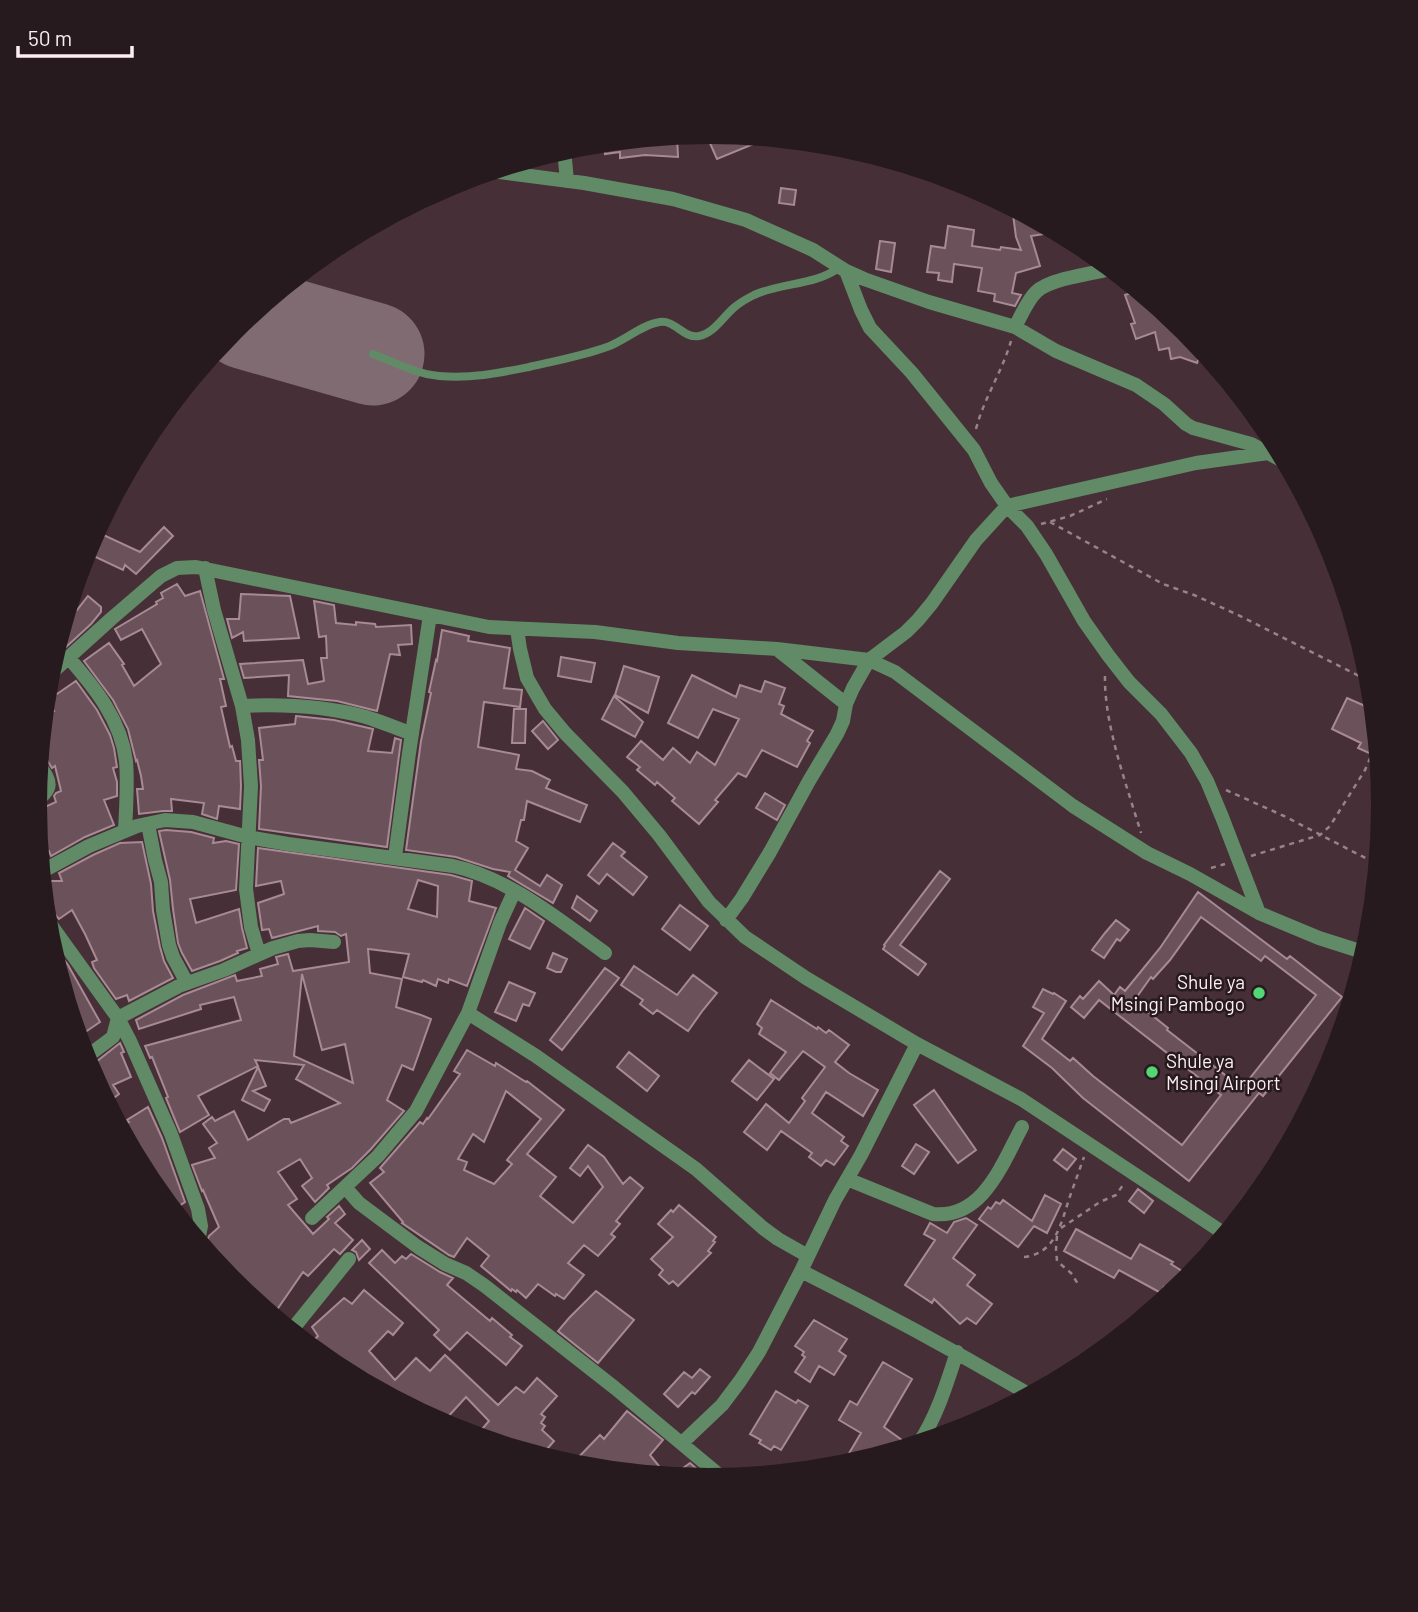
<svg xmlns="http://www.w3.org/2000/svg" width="1418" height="1612" font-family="Barlow,sans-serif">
<rect width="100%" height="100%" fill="#472f37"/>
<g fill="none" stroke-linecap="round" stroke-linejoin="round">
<path stroke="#806b72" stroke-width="103" d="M247 318 373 354"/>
</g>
<path fill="#6b515a" stroke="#a78a93" stroke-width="2" fill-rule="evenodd" d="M725 134 765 137 768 138 717 159 709 141Z
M677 135 678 157 645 155 620 158V152L605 154 604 142Z
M781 188 796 190 794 205 779 203Z
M1012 207 1057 232 1031 236 1040 266 1016 273 1012 293 1021 295 1015 306 994 301 995 294 978 291 982 268 954 264 952 282 938 280 939 273 927 272 931 246 945 248 948 226 974 230 972 246 1000 250 1001 247 1021 250 1016 237Z
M880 241 895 243 891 272 876 269Z
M1138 291 1186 330 1202 349 1197 363 1180 357 1171 359 1169 348 1159 350 1155 332 1136 339 1131 324 1135 323 1125 295Z
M164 527 173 536 136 574 125 565 123 570 85 552 95 531 140 552Z
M177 584 185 596 200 591 224 679H220L226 706 221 707 230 747 232 746 236 761H240L241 786 240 809 219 806 217 819 202 814 204 803 171 799 172 811H163L139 814 137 789H143L141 776 137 760 136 761 128 729 113 700 84 661 109 643 124 664 122 665 134 686 161 664 142 629 121 640 115 629 157 604 156 602 163 598 161 593Z
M241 594 290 596 299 638 244 641 243 632 232 638 227 619H239Z
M88 596 101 607V612L91 624 53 659 70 603 77 610Z
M314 601 334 605 336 623 356 625V622L375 624 376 627 411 625 412 644 398 645 400 655 390 654 377 711 337 701 288 696 289 675 244 678 240 664 303 660 308 684 324 681 321 658H327L326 636 319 637Z
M442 630 469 636 468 641 510 648 504 688 522 690 520 707 484 702 478 747 519 755 516 769 532 771 550 780 546 788 587 805 580 822 527 801 524 820H521L516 841 528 848 515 870 540 886 547 875 562 885 553 903 508 876 510 872 493 869 456 857 406 850 421 741 431 693 429 692 436 660 437 661Z
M561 657 595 663 591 682 558 676Z
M624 666 659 677 648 713 615 695Z
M692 675 736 697 740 685 761 692 765 681 785 688 779 704 784 706 781 714 813 731 807 741 810 743 797 767 762 750 746 777 738 773 715 800 718 802 699 824 672 801 675 798 657 782 655 785 637 770 640 767 627 757 641 741 663 760 673 748 690 763 697 752 715 765 739 719 713 709 698 738 668 723Z
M76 681 97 710 110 735 114 748 117 767 113 768 117 782V796L104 800 114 825 85 837 51 856 49 851 40 855 36 811 56 802 54 796 56 793 61 791 55 766 52 768 47 760 40 754 42 731 51 724 46 716 54 711 45 701 47 685H50L57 694Z
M614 696 643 722 635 737 602 719Z
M1347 698 1374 710 1378 757 1358 748 1361 743 1332 729Z
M514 709H526L525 743H512Z
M296 716 334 720 373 729 368 751 392 753 395 738 401 740 387 847 259 829 261 786 259 760H263L259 728 295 724Z
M543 721 558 740 548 749 532 731Z
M765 793 785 805 777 820 756 808Z
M166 830 191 832 214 838 213 843 226 841 239 844 236 890 190 899 196 923 239 909 242 928 247 948 237 951 238 953 220 961 192 971 182 953 178 943 173 909 170 880 159 831Z
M142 842 151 884 153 911 160 947 164 961 173 978 129 1001 127 995 116 999 94 968 92 962 97 960 85 934 72 910 59 919 51 910 45 909 42 881H62L59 873 93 855 120 843Z
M613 843 625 852 621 856 647 877 633 895 607 874 599 884 588 875Z
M258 848 451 875 472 881 469 901 496 908 467 986 449 979 448 983 438 979 436 986 423 980 422 982 403 977 409 954 368 949 370 973 402 979 396 1007 421 1015 431 1019 413 1070 402 1065 387 1100 404 1111 371 1149 352 1168 327 1185 329 1188 315 1202 302 1186 312 1178 300 1159 278 1172 297 1199 288 1205 313 1234 329 1219 327 1217 339 1206 345 1214 335 1223 353 1240 340 1254 334 1249 308 1276 303 1272 274 1314 265 1306 264 1309 232 1282 204 1248 209 1236 219 1227 203 1190 202 1191 192 1165 215 1158 209 1148 217 1143 203 1124 212 1117 215 1121 234 1111 248 1140 284 1119H289L291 1123 340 1103 296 1079 304 1065 255 1060 258 1066 198 1096 209 1115 180 1132 166 1098 168 1097 152 1057 150 1058 145 1046 241 1020 234 997 200 1005 201 1009 139 1029 136 1020 183 995 235 975 237 981 262 976 260 969 278 964 276 957 288 954 293 971 349 962 346 934 341 936 335 932 318 931V926L272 938 269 929 262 930 258 903 284 894 281 881 256 886ZM418 880 438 886 437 917 408 909ZM302 974 322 1050 345 1044 353 1083 294 1056Z
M940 871 950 879 900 945 926 964 918 975 883 949 885 946 884 945Z
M1198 892 1287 959 1290 956 1342 997 1263 1096 1259 1093 1189 1181 1083 1098 1052 1068 1023 1046 1044 1013 1033 1007 1043 989 1053 994 1054 993 1066 1001 1042 1039 1070 1061 1073 1058 1093 1076 1182 1145 1221 1095 1099 1000 1084 1018 1071 1007 1080 996 1083 999 1099 981 1114 995 1120 987 1125 991 1160 948ZM1201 917 1261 961 1265 956 1316 995 1242 1088 1167 1030 1168 1028 1134 1001 1151 977 1153 979 1170 960Z
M577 896 597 911 590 921 572 908Z
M680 905 708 926 690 950 662 929Z
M525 908 544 921 530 949 509 939Z
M1116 920 1129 930 1120 941 1117 939 1104 958 1092 950 1105 933Z
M51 942 68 965 100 1022 78 1037 50 943Z
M553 953 567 959 561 972H556L547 968Z
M634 966 677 995 693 975 717 993 703 1010 688 1031 657 1010 653 1014 640 1004 643 1000 621 985Z
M605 968 619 978 562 1050 550 1040Z
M509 982 535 993 529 1006 523 1004 516 1021 495 1012Z
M771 1000 817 1029 818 1027 826 1033 829 1030 849 1045 835 1062 849 1073 878 1090 863 1116 826 1092 812 1113 844 1137 841 1141 848 1146 834 1165 826 1160 821 1166 809 1157 812 1153 781 1131 767 1150 744 1132 766 1104 789 1123 805 1101 802 1098 825 1067 803 1051 779 1080 770 1073 786 1052 759 1034 762 1028 757 1024Z
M120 1043 124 1052 121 1053 131 1077 113 1085 119 1094 107 1103 89 1069 98 1065 96 1062Z
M467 1050 495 1066 496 1063 526 1082 527 1081 564 1110 527 1154 556 1177 540 1196 573 1223 603 1187 588 1166 580 1176 570 1168 588 1145 604 1157 623 1184 630 1177 643 1188 616 1221 620 1224 611 1234 615 1237 598 1256 584 1245 568 1263 584 1275 564 1299 556 1294 555 1296 538 1284 526 1298 517 1290 516 1292 512 1289 511 1291 481 1266 489 1256 467 1238 454 1257 449 1255 402 1223 403 1222 370 1183 384 1172 380 1168 420 1122 423 1124 427 1118 428 1119 460 1074 454 1071ZM506 1091 541 1119 507 1160 512 1164 494 1184 464 1170 467 1162 458 1159 473 1134 484 1142Z
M629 1052 659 1076 647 1091 617 1067Z
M749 1060 774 1079 757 1100 732 1081Z
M258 1067 266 1086 253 1091 270 1100 264 1111 242 1100Z
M934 1090 976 1150 958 1163 914 1105Z
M148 1107 162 1138 185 1202 173 1210 148 1180 120 1127 129 1122 127 1120Z
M916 1144 929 1152 914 1174 902 1166Z
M1063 1149 1076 1159 1067 1170 1054 1160Z
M1138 1189 1153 1201 1144 1213 1129 1201Z
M1045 1195 1061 1204 1047 1233 1034 1226 1018 1247 979 1219 988 1207 991 1209 996 1202 1000 1204 1003 1200 1032 1221Z
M679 1205 716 1237 713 1241 715 1242 708 1251 711 1253 678 1286 673 1281 669 1284 659 1275 663 1270 651 1259 673 1237 658 1224 671 1210 673 1212Z
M966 1218 977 1225 953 1258 975 1275 967 1285 992 1304 976 1324 967 1318 960 1324 934 1299 932 1303 905 1285 935 1240 924 1234 930 1223 947 1233 954 1222Z
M1076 1229 1131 1259 1140 1244 1173 1262 1171 1264 1182 1271 1170 1291 1164 1287 1161 1293 1119 1270 1114 1278 1064 1251Z
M362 1240 370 1249 359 1260 356 1252 352 1250Z
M382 1250 395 1263 402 1256 406 1259 411 1254 440 1272 453 1278 447 1285 490 1321 492 1318 512 1335 510 1337 522 1346 506 1365 467 1332 450 1350 434 1335 439 1330 369 1263Z
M364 1290 403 1323 393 1335 388 1331 369 1351 395 1380 416 1358 430 1371 445 1355 498 1405 516 1387 524 1393 537 1378 557 1396 541 1414 545 1417 541 1423 545 1426 542 1430 554 1441 541 1456 476 1436 489 1421 466 1397 446 1419 441 1414 436 1421 386 1394 368 1375 364 1381 344 1362 339 1369 309 1345 318 1336 312 1327 344 1298 352 1304Z
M596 1291 634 1320 598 1363 558 1331 569 1318Z
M814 1320 847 1339 839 1351 846 1356 834 1375 819 1366 810 1382 795 1372 805 1357 802 1355 804 1352 795 1346Z
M883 1362 912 1379 884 1427 910 1446 841 1467 861 1433 839 1420 850 1401 857 1405Z
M700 1369 710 1377 695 1394 692 1392 678 1407 664 1394 684 1372 692 1378Z
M776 1391 796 1403 798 1400 808 1406 781 1450 774 1446 771 1450 759 1443 761 1440 750 1434Z
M627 1411 663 1440 650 1455 667 1476 571 1465 600 1435 604 1439Z
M690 1463 699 1471 706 1480 672 1476Z"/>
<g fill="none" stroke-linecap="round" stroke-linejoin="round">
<path stroke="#978389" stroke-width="2.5" stroke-dasharray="5 5" stroke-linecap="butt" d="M976 429C984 398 1002 372 1011 341
M1050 522 1163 584 1194 595 1236 614 1371 682
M1041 524 1070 516 1107 499
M1105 676C1104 725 1127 786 1141 833
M1226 790 1284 816 1377 864
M1251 856 1320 835 1330 826 1365 770 1377 742
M1211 868 1225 864
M1061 1228 1100 1202 1116 1195 1123 1185
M1057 1236 1056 1249 1057 1261 1071 1273 1078 1284
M1024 1257C1055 1254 1061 1224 1069 1199 1074 1185 1079 1171 1084 1157"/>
<path stroke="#608b66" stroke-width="8" d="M373 354C394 362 416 374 439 376 470 379 499 373 529 367 555 361 582 356 607 347 624 341 643 324 660 322 675 320 684 339 699 336 715 333 724 315 736 306 741 302 748 298 754 295 782 282 815 286 840 267"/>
<path stroke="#608b66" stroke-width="14" d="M564 149 567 181
M492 171 584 183 673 199 746 220 813 250 846 271 864 279 929 302 1015 327 1056 351 1136 385 1164 404 1186 424 1193 428 1251 444 1285 462
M846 271 861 310 870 328 912 373 974 450 991 483 1007 506 1027 526 1046 554 1084 621 1108 655 1129 682 1161 714 1191 753 1207 781 1222 817 1259 913
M1015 327C1021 316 1027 301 1036 292 1049 279 1093 273 1112 269
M205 568 214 610 242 706 248 740 251 786 246 889 251 927 259 954
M517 629 520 649 527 678 545 709 565 733 623 792 659 835 709 902 745 937 806 978 917 1044 1021 1099 1225 1234
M778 650 846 704
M69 658C95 688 121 720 126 761 128 784 126 808 125 831
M48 676 111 619 161 576 177 568 196 567 489 627 595 632 678 643 777 649 869 660 895 672 1073 806 1147 853 1190 874 1259 913 1319 938 1366 953
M242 706C284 704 325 706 366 717 382 722 397 728 412 734
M35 802C53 788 52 783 39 765
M148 824 155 860 161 882 163 910 169 945 173 957 187 983
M395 857 409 753 430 615
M41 872 89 846 137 826 165 820 193 822 248 837 288 844 453 866C509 878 559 920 605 953
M46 918 118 1018 130 1041 171 1134 198 1209 201 1226 198 1241
M726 920 742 898 770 852 809 781 837 734 843 721 846 704 853 688 869 660 906 632 918 620 932 603 976 540 1007 506 1196 463 1268 453
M468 1013 536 1056 696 1169 763 1228 778 1239 808 1256
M85 1058 113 1037 118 1018 179 986 224 970 273 948 298 941 310 940 334 942
M847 1179 933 1214C983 1219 1002 1164 1022 1127
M345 1187 359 1203 418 1247 445 1264 466 1273 485 1286 615 1388 724 1479
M312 1218 378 1156 416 1111 468 1013 500 923 514 892
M801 1271C879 1310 955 1351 1030 1395
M291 1331 349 1259
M682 1443 722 1405 740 1381 759 1352 801 1271 835 1200 861 1155 917 1044
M919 1443C937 1416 947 1383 957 1352"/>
</g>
<g fill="#53d673" stroke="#261a1e" stroke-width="2.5">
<circle cx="1259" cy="993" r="7"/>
<circle cx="1152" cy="1072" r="7"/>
</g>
<g text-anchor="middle" stroke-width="5" stroke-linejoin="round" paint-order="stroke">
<g font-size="19" fill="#feeef3" stroke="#261a1e" text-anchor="end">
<text x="1245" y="989">Shule ya<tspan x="1245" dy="22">Msingi Pambogo</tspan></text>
<text x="1166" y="1068" text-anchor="start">Shule ya<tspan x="1166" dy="22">Msingi Airport</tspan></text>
</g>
</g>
<path d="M0 0H1418V1612H0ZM47 806a662 662 0 1 1 1324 0a662 662 0 1 1-1324 0Z" fill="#261a1e" fill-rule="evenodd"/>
<path d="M18 46v10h114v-10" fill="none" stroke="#feeef3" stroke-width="3.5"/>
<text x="28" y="46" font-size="21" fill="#feeef3" stroke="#261a1e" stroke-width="5" paint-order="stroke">50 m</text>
</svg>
